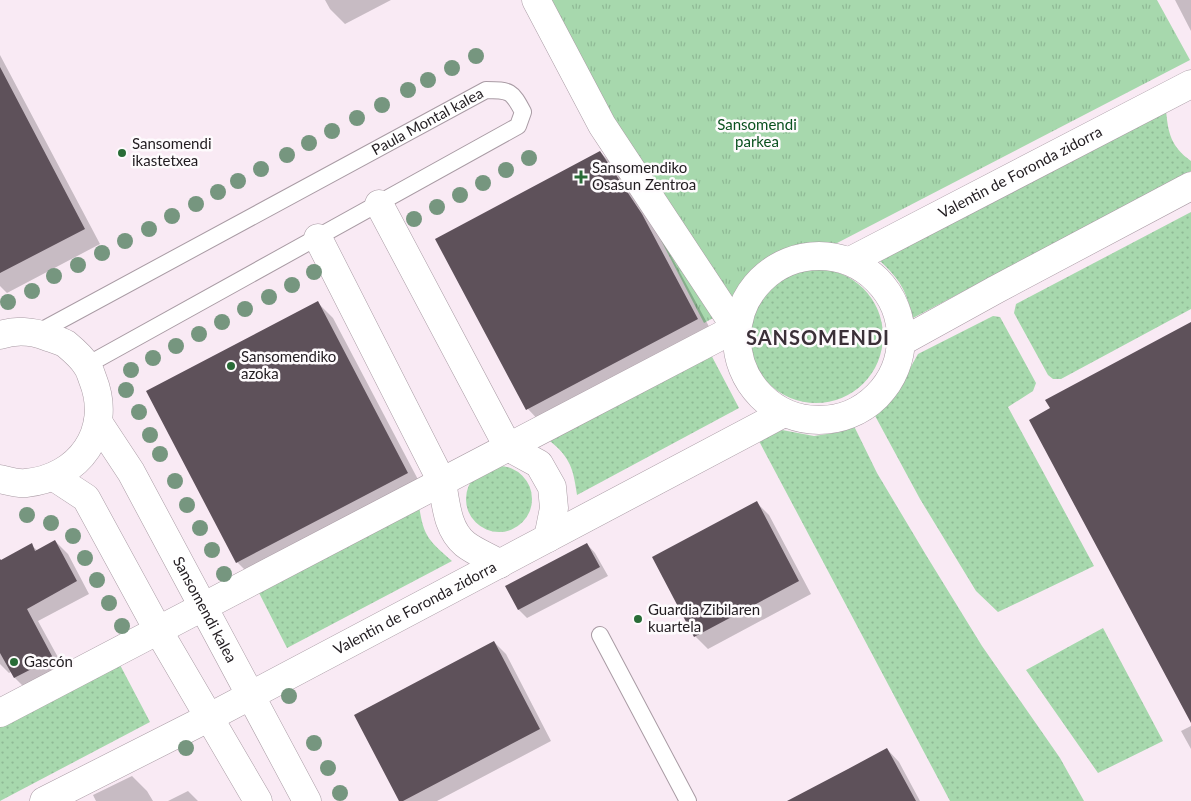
<svg xmlns="http://www.w3.org/2000/svg" width="1191" height="801" font-family="Lato,sans-serif">
<defs>
<pattern id="grass-dots" width="8" height="8" patternUnits="userSpaceOnUse" patternTransform="scale(1.25)"><rect width="8" height="8" fill="#a7d8ad"/><path d="M2 2h.1M6 6h.1" fill="none" stroke="#8fb995" stroke-width="1.8" stroke-linecap="round"/></pattern>
<pattern id="park-tufts" width="24" height="20" patternUnits="userSpaceOnUse" patternTransform="scale(1.25)"><rect width="24" height="20" fill="#a7d8ad"/><path d="M3 7l-1-3M5 7V3M7 7l1-3M15 17l-1-3M17 17v-4M19 17l1-3" fill="none" stroke="#8fb995"/></pattern>
</defs>
<rect width="100%" height="100%" fill="#f9eaf4"/>
<path fill="url(#grass-dots)" d="M1166 110C1168 133 1171 147 1191 161V171L913 318C905 288 901 281 879 260Z
M1191 212V309L1061 379H1053L1048 375 1014 313 1016 304Z
M749 336a67 67 0 1 1 134 0a67 67 0 1 1-134 0Z
M993 316 1000 317 1036 383 1033 391 1008 407 1094 566 998 612 976 591 920 499 873 412 894 397 918 354Z
M708 349 739 408 577 495C573 465 569 456 545 437Z
M853 424 877 473 926 555 982 646 1060 758 1084 801H950L759 441 782 430 814 436 840 432Z
M466 499a33 33 0 1 1 66 0a33 33 0 1 1-66 0Z
M419 505C423 536 429 541 452 561L287 648 257 589Z
M1103 628 1163 741 1098 773 1026 670Z
M119 663 150 722 0 801V727Z"/>
<path fill="url(#park-tufts)" d="M536 0H1157L1190 60 812 256 772 286 704 323Z"/>
<path fill="#0003" d="M325 0H391L345 24 330 9Z
M1175 0H1191V31Z
M0 55 100 244 7 293 0 286Z
M600 152 616 168 657 230 713 334 543 425 528 409Z
M318 303 333 318 423 489 253 578 237 562Z
M757 503 769 515 811 594 708 649 695 636Z
M55 541 68 554 89 594 38 621 65 670 27 690 15 678 11 672 9 673 0 664V562L31 545 38 551Z
M587 544 595 553 608 576 527 618 519 610 507 587Z
M494 642 506 654 551 741 437 801H400Z
M1191 726V749L1181 731Z
M887 749 899 762 920 801H789Z
M132 776 147 791 153 801H96L93 795Z
M188 791 198 801H168Z"/>
<path fill="#5e515a" d="M0 67 85 229 0 273Z
M600 151 642 214 698 319 526 410 435 239Z
M318 301 408 473 236 563 146 391Z
M1191 322V723L1029 420 1050 408 1045 400Z
M757 501 799 581 694 637 652 557Z
M55 540 77 581 27 609 53 658 14 678 0 653V559L1 560 32 543 35 551Z
M587 543 600 567 518 610 505 586Z
M494 641 540 729 403 801H399L354 715Z
M887 748 916 801H787L848 769Z"/>
<g fill="none" stroke-linecap="round" stroke-linejoin="round">
<g stroke="#a99ba4" stroke-width="18">
<g id="lane">
<path id="s1" d="M37 333 486 90C510 90 512 91 523 112L518 126 87 365"/>
<path d="M600 635 688 801"/>
</g>
</g>
<g stroke="#a99ba4" stroke-width="29">
<g id="street">
<path d="M379 204 508 447 539 464 552 487 554 508 548 538"/>
<path d="M318 238 442 482C446 504 447 529 465 544 475 552 489 557 500 564"/>
<circle cx="819" cy="338" r="82"/>
<path id="s2" d="M850 261 1191 84"/>
<path d="M0 335C15 330 33 331 48 337 54 339 61 341 66 344 72 349 83 359 87 366 90 370 91 375 93 380 113 431 79 478 26 483 18 484 8 481 0 479"/>
<path d="M901 342 997 289 1191 186"/>
<path id="s3" d="M98 422 131 472 307 801"/>
<path d="M54 477 86 498 158 630 258 801"/>
<path d="M0 713 736 328 602 125 536 0"/>
<path id="s4" d="M44 801 208 718 784 413"/>
</g>
</g>
<use href="#lane" stroke="#fff" stroke-width="16"/>
<use href="#street" stroke="#fff" stroke-width="28"/>
</g>
<g fill="#76967f">
<circle cx="476" cy="56" r="8"/>
<circle cx="452" cy="68" r="8"/>
<circle cx="428" cy="80" r="8"/>
<circle cx="408" cy="90" r="8"/>
<circle cx="382" cy="105" r="8"/>
<circle cx="357" cy="118" r="8"/>
<circle cx="332" cy="131" r="8"/>
<circle cx="309" cy="143" r="8"/>
<circle cx="287" cy="155" r="8"/>
<circle cx="529" cy="158" r="8"/>
<circle cx="261" cy="169" r="8"/>
<circle cx="506" cy="170" r="8"/>
<circle cx="238" cy="181" r="8"/>
<circle cx="483" cy="183" r="8"/>
<circle cx="218" cy="192" r="8"/>
<circle cx="460" cy="195" r="8"/>
<circle cx="196" cy="204" r="8"/>
<circle cx="437" cy="207" r="8"/>
<circle cx="172" cy="216" r="8"/>
<circle cx="414" cy="219" r="8"/>
<circle cx="149" cy="229" r="8"/>
<circle cx="125" cy="241" r="8"/>
<circle cx="102" cy="253" r="8"/>
<circle cx="78" cy="265" r="8"/>
<circle cx="314" cy="272" r="8"/>
<circle cx="54" cy="276" r="8"/>
<circle cx="292" cy="285" r="8"/>
<circle cx="32" cy="291" r="8"/>
<circle cx="269" cy="297" r="8"/>
<circle cx="8" cy="302" r="8"/>
<circle cx="245" cy="309" r="8"/>
<circle cx="222" cy="322" r="8"/>
<circle cx="199" cy="334" r="8"/>
<circle cx="176" cy="346" r="8"/>
<circle cx="153" cy="358" r="8"/>
<circle cx="131" cy="370" r="8"/>
<circle cx="126" cy="390" r="8"/>
<circle cx="139" cy="412" r="8"/>
<circle cx="150" cy="435" r="8"/>
<circle cx="160" cy="454" r="8"/>
<circle cx="175" cy="481" r="8"/>
<circle cx="187" cy="505" r="8"/>
<circle cx="27" cy="515" r="8"/>
<circle cx="51" cy="523" r="8"/>
<circle cx="200" cy="528" r="8"/>
<circle cx="73" cy="536" r="8"/>
<circle cx="212" cy="550" r="8"/>
<circle cx="85" cy="558" r="8"/>
<circle cx="224" cy="574" r="8"/>
<circle cx="97" cy="580" r="8"/>
<circle cx="109" cy="603" r="8"/>
<circle cx="122" cy="626" r="8"/>
<circle cx="289" cy="696" r="8"/>
<circle cx="314" cy="743" r="8"/>
<circle cx="186" cy="748" r="8"/>
<circle cx="328" cy="768" r="8"/>
<circle cx="340" cy="793" r="8"/>
</g>
<g fill="#296c37" stroke="#fefbfd" stroke-width="2">
<circle cx="122" cy="153" r="5"/>
<path d="M578.5 169.5h5v5h5v5h-5v5h-5v-5h-5v-5h5z"/>
<circle cx="231" cy="366" r="5"/>
<circle cx="638" cy="619" r="5"/>
<circle cx="14" cy="662" r="5"/>
</g>
<g text-anchor="middle" stroke-width="5" stroke-linejoin="round" paint-order="stroke">
<g font-size="15" fill="#211c20" stroke="#fefbfd">
<text dy="5" stroke="none"><textPath href="#s1" startOffset="444">Paula Montal kalea</textPath></text>
<text dy="5" stroke="none"><textPath href="#s2" startOffset="192">Valentin de Foronda zidorra</textPath></text>
<text dy="5" stroke="none"><textPath href="#s4" startOffset="418">Valentin de Foronda zidorra</textPath></text>
<text dy="5" stroke="none"><textPath href="#s3" startOffset="216">Sansomendi kalea</textPath></text>
</g>
<g font-size="15" fill="#0a511f" stroke="#fefbfd">
<text x="757" y="130">Sansomendi<tspan x="757" dy="17">parkea</tspan></text>
</g>
<g font-size="15" fill="#211c20" stroke="#fefbfd" text-anchor="start">
<text x="132" y="149">Sansomendi<tspan x="132" dy="17">ikastetxea</tspan></text>
<text x="592" y="173">Sansomendiko<tspan x="592" dy="17">Osasun Zentroa</tspan></text>
<text x="241" y="362">Sansomendiko<tspan x="241" dy="17">azoka</tspan></text>
<text x="648" y="615">Guardia Zibilaren<tspan x="648" dy="17">kuartela</tspan></text>
<text x="24" y="667">Gascón</text>
</g>
<g font-size="20" font-weight="bold" letter-spacing="1" fill="#3b3038" stroke="#fefbfd">
<text x="818" y="345">SANSOMENDI</text>
</g>
</g>
</svg>
